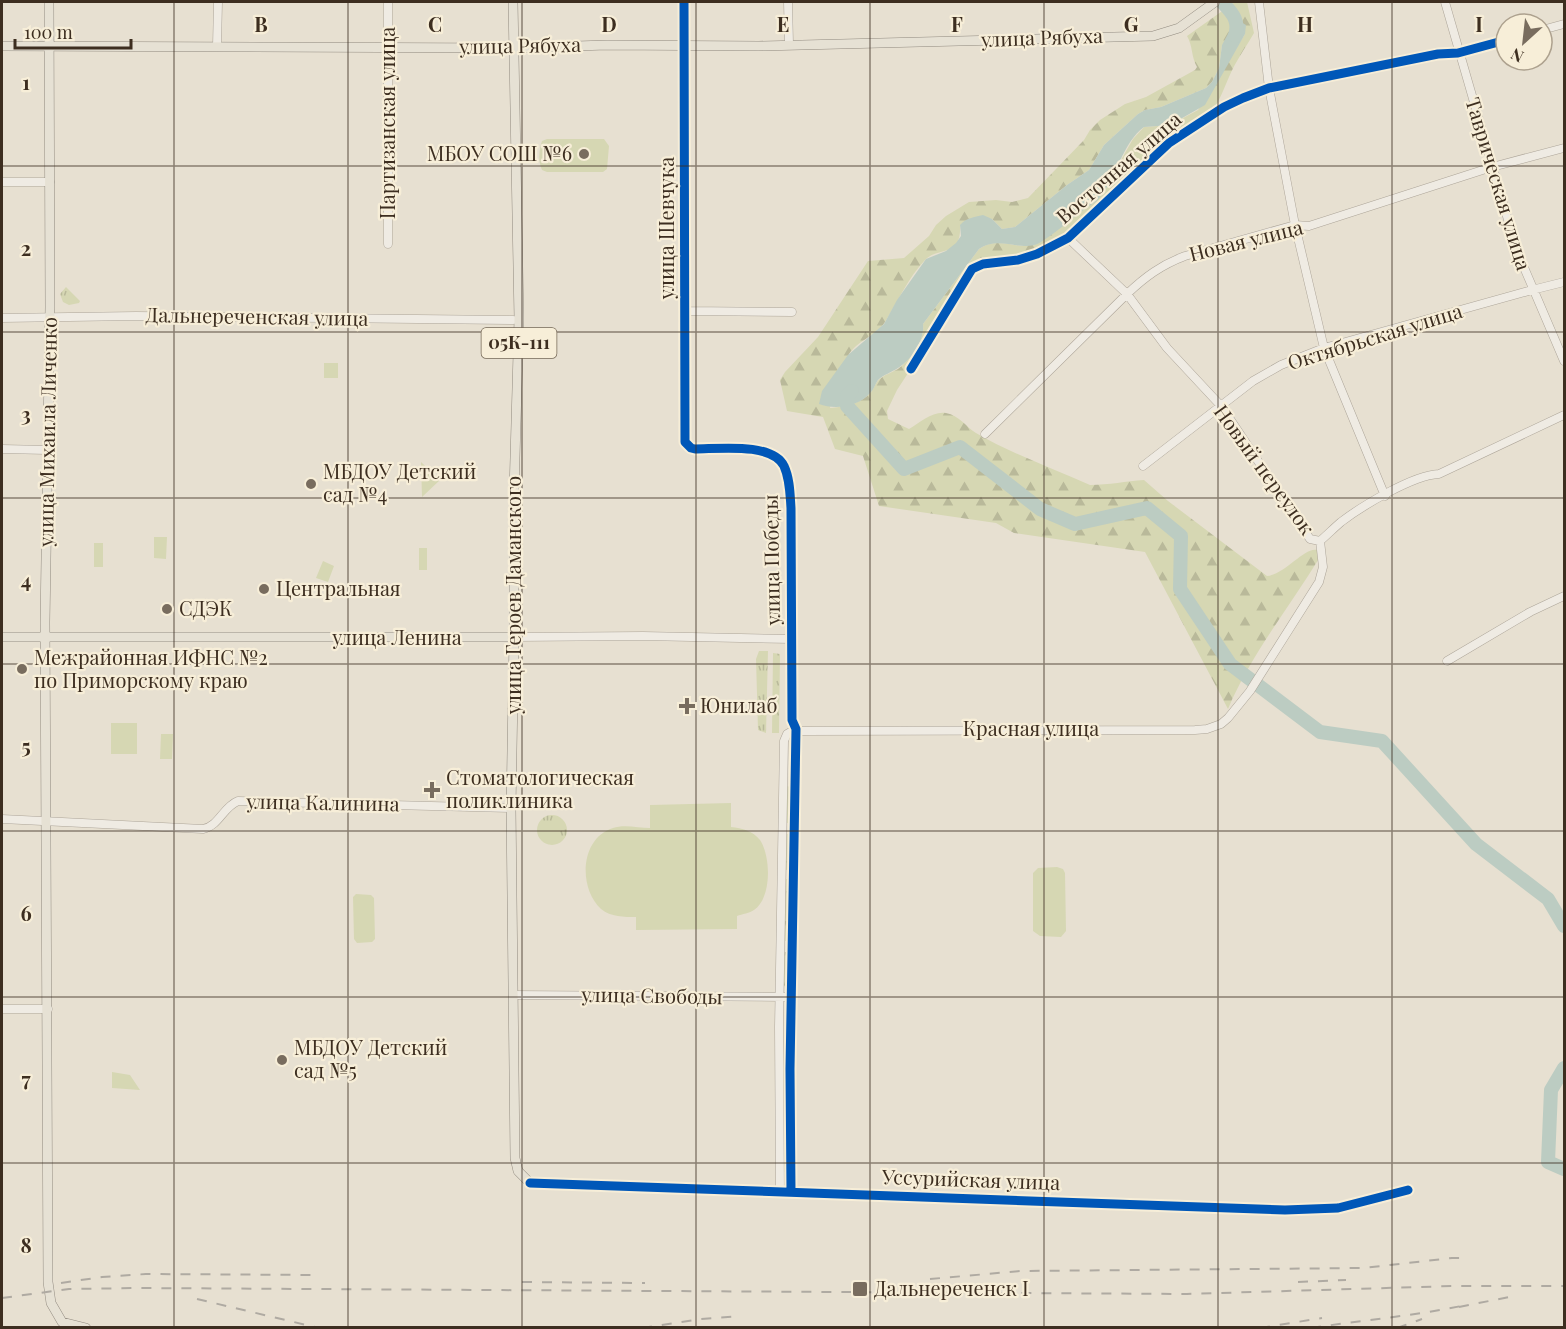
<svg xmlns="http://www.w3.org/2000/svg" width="1566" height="1329" font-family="'Playfair Display',serif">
<defs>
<pattern id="grass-tufts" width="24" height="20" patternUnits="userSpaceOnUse" patternTransform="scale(1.5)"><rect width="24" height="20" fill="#d6d7b3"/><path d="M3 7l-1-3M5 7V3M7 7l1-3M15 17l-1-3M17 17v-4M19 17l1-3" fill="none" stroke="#b9b99a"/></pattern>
<pattern id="forest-firs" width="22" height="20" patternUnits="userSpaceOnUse" patternTransform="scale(1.5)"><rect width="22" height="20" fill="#d6d7b3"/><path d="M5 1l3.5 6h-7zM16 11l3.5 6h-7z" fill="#b9b99a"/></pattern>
</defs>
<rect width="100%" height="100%" fill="#e7e0d1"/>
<path fill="url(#grass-tufts)" d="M66 287 80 301 79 303 69 305 63 302 60 294Z
M759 651H768L766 733 758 730 756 659Z
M773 653 780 654 779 733H772Z
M786 786 791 787 790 823H786Z
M537 830a15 15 0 1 1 30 0a15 15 0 1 1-30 0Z
M786 834H790V870H785Z
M785 879H790L789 941H784Z
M784 952H789L788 987 783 986Z
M782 1070H787V1172H782Z"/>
<path fill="url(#forest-firs)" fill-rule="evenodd" d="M1235 2H1247L1254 33C1246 47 1235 62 1229 77 1224 88 1220 100 1213 110 1202 127 1178 129 1164 142 1155 150 1145 157 1136 166 1111 191 1072 243 1038 255 1019 262 997 251 980 263L897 390 887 411 888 419 909 429C921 422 932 411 946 413 959 415 966 427 976 433 1012 454 1052 468 1090 485 1109 485 1126 481 1144 480L1168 501 1267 576C1286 574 1304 547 1317 550L1320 557C1289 608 1251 654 1228 709L1145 552 1014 533 996 523 879 506 863 456 835 449 823 417 787 411 780 380 785 372 818 337 868 261 904 258 929 236 936 225 946 216 969 202 996 200 1012 202 1028 198 1084 140 1090 130 1100 120 1125 104 1146 97 1195 70 1197 67C1191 57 1193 46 1187 36ZM1245 34 1198 110 1170 125 1144 127 1133 139 1110 179 1022 246C1006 244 993 239 979 249L923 324C925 340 910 360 898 369 893 372 886 374 881 378 875 382 875 388 870 393 861 404 843 407 830 408 835 393 840 369 848 356 856 341 876 336 885 322 898 301 908 278 925 260 938 246 962 258 960 225L992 219 1002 229 1015 227 1067 185 1089 170 1104 145 1138 114 1145 110 1161 107 1206 88 1212 82 1219 68 1222 45Z"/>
<path fill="#d6d7b3" d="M547 139H604L609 146 607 169 603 172H547L542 170C538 162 539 149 542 141Z
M324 363H338V378H324Z
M421 462 440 480 422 497Z
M154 537H167L166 559 154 558Z
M94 543H103V567H94Z
M419 548H427V570H419Z
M323 561 334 566 328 582 316 578Z
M111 723H137V754H111Z
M161 734H173L172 759H160Z
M731 803V827C742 828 753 831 760 840 771 856 772 898 754 910 750 913 742 914 737 916V929L636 930V917C624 917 611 917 601 909 578 888 580 838 613 828 624 824 639 828 650 828V805Z
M1057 867 1063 869 1065 873 1066 931 1061 937 1040 936 1033 931V873L1038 868Z
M356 894 371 895 374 898 375 939 372 942 357 943 354 939 353 897Z
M112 1072 130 1075 140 1090 112 1088Z"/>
<path fill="#bcccc2" d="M1236 19 1246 25 1245 34 1205 105 1170 125 1144 127C1123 142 1116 178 1100 197 1096 203 1087 207 1082 211 1068 222 1055 233 1041 242 1022 254 1000 234 979 249L923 324C925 340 911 360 898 368 892 372 883 375 878 380 875 384 874 389 871 392 859 407 835 410 819 404L822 391 848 355 884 324 897 300 926 259 946 251 956 243 961 236 960 225C966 218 974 217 983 215L992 219 1002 229 1015 227 1067 185 1089 170 1104 145 1138 114 1145 110 1161 107 1206 88 1212 82 1219 68 1222 45Z"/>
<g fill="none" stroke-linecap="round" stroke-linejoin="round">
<path stroke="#bcccc2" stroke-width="14" d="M1222 2C1232 13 1240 20 1235 36
M852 391 847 396V406L904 469 960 447 1040 509 1075 524 1147 508 1181 536 1180 589 1230 664 1320 732 1382 741 1476 844 1548 899 1564 926
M1564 1068 1551 1090 1548 1162 1564 1169"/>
<g stroke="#ada599" stroke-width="9">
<path id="minor" d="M684 2 685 442 691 448 695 449C718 449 772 442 784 466 790 479 790 494 791 508L792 720 796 729 790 1069 791 1191
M788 2 789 44
M1259 2 1269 88 1295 225 1324 348 1385 496
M1445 2 1517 251 1564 361
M1542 30 1564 24
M217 46 218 2
M2 182H50
M1068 238 1127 294 1167 348 1222 407 1310 539 1320 541
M388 244V2
M686 311 792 312
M2 318 136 316 513 320
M911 369 972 269 983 264 1018 260 1037 254 1068 238 1169 143 1224 107 1243 98 1269 88 1438 54 1458 53 1506 40
M985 434 1127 294C1145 277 1161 265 1185 256L1295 225 1309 226 1492 167 1564 148
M2 449 47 450
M1143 466 1253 381 1281 365 1324 348 1532 290 1564 282
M1320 541C1327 535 1334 528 1341 522 1362 506 1413 475 1439 474L1564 415
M514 637 643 636 792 639
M1447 661 1530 612 1564 596
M796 729 801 731 1195 730 1207 729 1221 724 1228 718 1250 691 1319 582 1323 567 1320 541
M2 819 203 829C219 826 223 807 238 801L511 808
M513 995 785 997
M2 1009H48
M530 1183 1285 1210 1338 1208 1408 1190
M780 1191 779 1027 784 741 787 734 796 729"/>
</g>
<g stroke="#928b80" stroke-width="10">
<path id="major" d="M49 2 50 307 45 622 48 1282 51 1303 62 1322 86 1328
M513 2 519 319 514 492V637L511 808 515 1158 518 1171 530 1183
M2 46 515 48 607 45 759 46 1153 36 1179 28 1215 2
M2 637H514"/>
</g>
<use href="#minor" stroke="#efebe3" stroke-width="8"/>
<use href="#major" stroke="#e6e1d4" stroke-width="9"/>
<path stroke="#afaaa2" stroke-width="2" stroke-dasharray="10 10" stroke-linecap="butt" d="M930 1279 1021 1271 1363 1268 1452 1258H1468
M522 1282 645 1283
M1298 1282 1346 1280
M61 1283 102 1277 146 1274 319 1275
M2 1298 69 1289 138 1288 1187 1294 1452 1286H1564
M197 1299 319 1328
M1459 1307 1509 1297
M642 1328 701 1319 740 1316
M1260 1328 1322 1318
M1311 1328C1363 1320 1415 1316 1466 1305
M1397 1328 1422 1319"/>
<g stroke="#f7eed8" stroke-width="13">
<path id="cycleway" d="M684 2 685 442 691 448 695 449C718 449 772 442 784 466 790 479 790 494 791 508L792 720 796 729 790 1069 791 1191
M911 369 972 269 983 264 1018 260 1037 254 1068 238 1169 143 1224 107 1243 98 1269 88 1438 54 1458 53 1506 40
M530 1183 1285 1210 1338 1208 1408 1190"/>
</g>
<use href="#cycleway" stroke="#0057b8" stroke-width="9"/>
</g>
<path fill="none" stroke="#3d2e20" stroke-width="1.5" stroke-opacity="0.55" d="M174 2V1328M348 2V1328M522 2V1328M696 2V1328M870 2V1328M1044 2V1328M1218 2V1328M1392 2V1328M2 166H1564M2 332H1564M2 498H1564M2 664H1564M2 831H1564M2 997H1564M2 1163H1564"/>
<g fill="#786c5e" stroke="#f7eed8" stroke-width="2">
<circle cx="584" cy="154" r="6"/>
<circle cx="311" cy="484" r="6"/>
<circle cx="264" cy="589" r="6"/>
<circle cx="167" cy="609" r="6"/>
<circle cx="22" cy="669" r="6"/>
<path d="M684 697h6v6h6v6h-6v6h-6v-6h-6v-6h6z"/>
<path d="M429 781h6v6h6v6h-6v6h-6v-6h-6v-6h6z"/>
<circle cx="282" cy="1060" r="6"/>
<rect x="852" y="1281" width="16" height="16" rx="3"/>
</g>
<g text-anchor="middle" stroke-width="4.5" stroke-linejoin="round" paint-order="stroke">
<rect fill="#f7eed8" stroke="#756857" stroke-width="1.5" x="481.5" y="328" width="75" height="30" rx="4.5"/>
<g font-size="18" font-weight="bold" fill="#3d2e20">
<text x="519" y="349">05К-111</text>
</g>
<g font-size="20" fill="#3d2e20" stroke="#f7eed8">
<text transform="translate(1042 38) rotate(-2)" y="7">улица Рябуха</text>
<text transform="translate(520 46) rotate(-1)" y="7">улица Рябуха</text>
<text transform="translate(388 123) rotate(-90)" y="7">Партизанская улица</text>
<text transform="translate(1119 168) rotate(-41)" y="7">Восточная улица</text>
<text transform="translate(1498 184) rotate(73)" y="7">Таврическая улица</text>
<text transform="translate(667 228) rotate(-90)" y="7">улица Шевчука</text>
<text transform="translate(1246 241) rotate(-14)" y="7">Новая улица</text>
<text transform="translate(257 317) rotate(1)" y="7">Дальнереченская улица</text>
<text transform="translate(1375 337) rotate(-17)" y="7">Октябрьская улица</text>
<text transform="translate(48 432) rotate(-89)" y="7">улица Михаила Личенко</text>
<text transform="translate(1264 470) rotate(54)" y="7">Новый переулок</text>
<text transform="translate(772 560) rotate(-91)" y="7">улица Победы</text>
<text transform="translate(514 595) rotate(-90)" y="7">улица Героев Даманского</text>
<text x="397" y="645">улица Ленина</text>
<text x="1031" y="736">Красная улица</text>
<text transform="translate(323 803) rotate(1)" y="7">улица Калинина</text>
<text transform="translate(652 996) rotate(1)" y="7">улица Свободы</text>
<text transform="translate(971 1180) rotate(2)" y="7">Уссурийская улица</text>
</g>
<g font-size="20" fill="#3d2e20" stroke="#f7eed8" text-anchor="start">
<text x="572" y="161" text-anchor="end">МБОУ СОШ №6</text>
<text x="323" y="479">МБДОУ Детский<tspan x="323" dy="23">сад №4</tspan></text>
<text x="276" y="596">Центральная</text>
<text x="179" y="616">СДЭК</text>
<text x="34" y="665">Межрайонная ИФНС №2<tspan x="34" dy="23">по Приморскому краю</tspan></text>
<text x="700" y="713">Юнилаб</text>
<text x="446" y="785">Стоматологическая<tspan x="446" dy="23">поликлиника</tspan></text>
<text x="294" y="1055">МБДОУ Детский<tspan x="294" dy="23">сад №5</tspan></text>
<text x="874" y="1296">Дальнереченск I</text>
</g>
</g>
<g font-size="20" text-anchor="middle" font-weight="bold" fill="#3d2e20" stroke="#f7eed8" stroke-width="4.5" stroke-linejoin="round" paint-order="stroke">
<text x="261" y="32">B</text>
<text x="435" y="32">C</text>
<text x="609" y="32">D</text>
<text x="783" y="32">E</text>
<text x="957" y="32">F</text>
<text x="1131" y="32">G</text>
<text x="1305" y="32">H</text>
<text x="1479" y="32">I</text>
<text x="26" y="90">1</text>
<text x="26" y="256">2</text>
<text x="26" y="422">3</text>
<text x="26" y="588">4</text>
<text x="26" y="754">5</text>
<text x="26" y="921">6</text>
<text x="26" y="1087">7</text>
<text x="26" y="1253">8</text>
</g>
<rect width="1566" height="1329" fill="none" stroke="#3d2e20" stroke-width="6"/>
<g transform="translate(1524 42) rotate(207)"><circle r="28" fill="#f7eed8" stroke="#ada18e" stroke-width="1.5"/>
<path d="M0-4.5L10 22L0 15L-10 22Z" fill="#786c5e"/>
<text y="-9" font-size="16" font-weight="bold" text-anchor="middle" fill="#3d2e20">N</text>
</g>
<path d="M15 39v9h116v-9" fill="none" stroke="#3d2e20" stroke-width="3"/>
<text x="24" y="39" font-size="18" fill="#3d2e20" stroke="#f7eed8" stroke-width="4.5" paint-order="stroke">100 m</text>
</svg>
